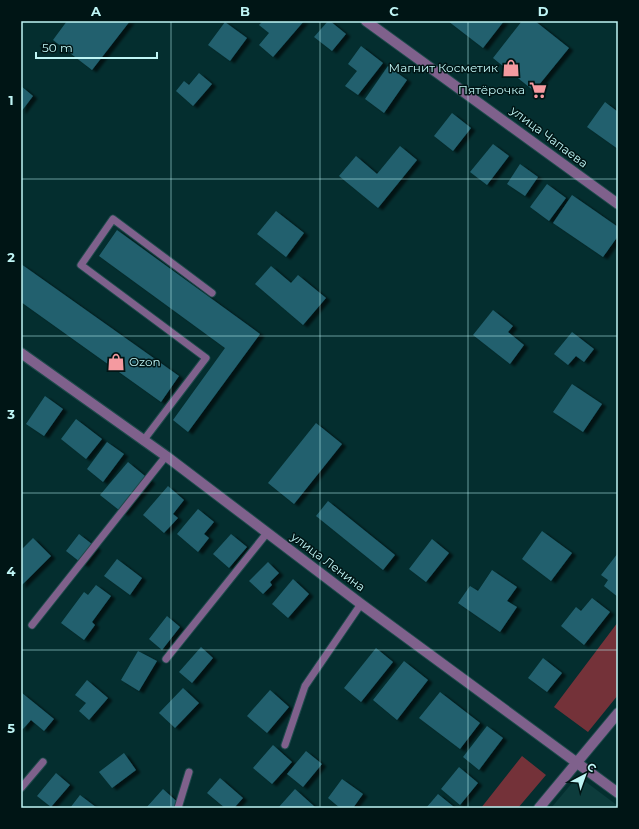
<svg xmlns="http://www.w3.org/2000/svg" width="639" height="829" font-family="Montserrat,sans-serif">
<defs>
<filter id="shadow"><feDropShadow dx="4.5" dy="2.5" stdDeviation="1" flood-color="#0009"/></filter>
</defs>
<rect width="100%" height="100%" fill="#042e2f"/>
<path fill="#0d3c3c" d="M578 776 618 806V808H551Z"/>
<path fill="#743239" d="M618 622V695L588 732 554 707Z
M522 756 546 775 518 808H481Z"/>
<path fill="#22606e" filter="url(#shadow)" d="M67 21H130L92 70 53 40Z
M263 21H304L273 57 259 45 269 33 259 25Z
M328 21H330L346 34 332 51 314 37Z
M448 21H504L483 48Z
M522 21H535L569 48 534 91 493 58Z
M225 22 247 38 230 61 208 45Z
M361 46 383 63 358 95 345 86 357 71 348 64Z
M388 66 407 80 384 113 365 99Z
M199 73 212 84 193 106 176 91 184 81 189 85Z
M21 86 33 96 21 112Z
M605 102 618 112V149L587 127Z
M452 113 471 128 453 151 434 136Z
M493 144 509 156 487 185 470 172Z
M400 146 417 160 378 208 339 176 356 156 377 174Z
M520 164 538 177 525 196 507 184Z
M547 184 566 198 549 221 530 207Z
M572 195 618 227V236L603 257 553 223Z
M276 211 304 233 286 257 257 234Z
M117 230 260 334 188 432 173 420 225 348 99 256Z
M21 264 179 376 161 402 21 302Z
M271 266 291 283 298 275 326 298 303 325 255 284Z
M493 310 513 326 508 332 524 345 510 364 473 335Z
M572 332 594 349 584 362 576 356 568 365 554 354Z
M572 384 602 404 583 432 553 412Z
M45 396 63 409 44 436 26 424Z
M76 419 102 439 86 459 61 439Z
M316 423 342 444 294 504 268 483Z
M107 442 124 454 103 482 87 469Z
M128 462 151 481 124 514 100 495Z
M168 486 184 500 173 514 178 518 164 533 143 515Z
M328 501 395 555 383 570 316 516Z
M198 509 214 522 204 534 209 538 198 552 177 534Z
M542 531 572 553 551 581 522 559Z
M79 534 97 548 84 565 66 551Z
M231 534 247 547 229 568 213 554Z
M33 538 51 556 21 586V550Z
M432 539 449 553 426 582 409 569Z
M618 553V597L604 586 608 580 601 575Z
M117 559 142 578 130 595 104 576Z
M268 562 279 573 270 582 272 585 263 594 249 581Z
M492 570 517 587 507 601 517 607 500 632 458 603 470 586 478 591Z
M293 579 309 594 288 618 272 604Z
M96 585 111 596 92 622 95 625 84 640 61 623 84 592 88 595Z
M592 598 610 612 584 645 561 626 576 607 581 611Z
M167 616 180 627 162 650 149 639Z
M201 647 213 658 192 683 179 672Z
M376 648 393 662 361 702 344 688Z
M138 651 157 661 139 691 121 680Z
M543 658 562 673 547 692 528 678Z
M404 661 428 680 397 720 373 700Z
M87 680 108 698 89 720 79 711 86 703 75 695Z
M183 688 199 703 175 728 159 713Z
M270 690 289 707 267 733 247 716Z
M440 692 480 723 460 749 419 718Z
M22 693 54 719 44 731 31 720 23 729 21 728Z
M487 726 503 738 479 770 463 757Z
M273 745 292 762 272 784 253 768Z
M306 751 322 764 303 787 287 774Z
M124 753 136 770 112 788 99 772Z
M459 767 478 783 460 805 441 789Z
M56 773 70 785 51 807 37 796Z
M220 778 243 798 234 808H225L207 793Z
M342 779 363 794 353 808H340L328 798Z
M163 789 184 808H146Z
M295 789 316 808H278Z
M438 794 454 807 453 808H426Z
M80 795 97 808H70Z"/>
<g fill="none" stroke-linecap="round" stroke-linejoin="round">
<g stroke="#1e4a4b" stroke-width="9">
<path id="service" d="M143 441 206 358 81 265 113 219 212 293
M32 625 166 456
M166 659 267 533
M285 745 305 686 361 604
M21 788 43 762
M178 808 189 772"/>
</g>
<g stroke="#1e4a4b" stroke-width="12">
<path id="minor" d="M366 21 618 204
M21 353 166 456 361 604 618 793
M539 808 618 713"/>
</g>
<use href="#service" stroke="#7f618c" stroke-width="7"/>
<use href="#minor" stroke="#7f618c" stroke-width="10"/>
</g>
<path fill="none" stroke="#bff5f5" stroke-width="1" stroke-opacity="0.55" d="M171 21V808M320 21V808M468 21V808M21 179H618M21 336H618M21 493H618M21 650H618"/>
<defs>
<g id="shop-bare" transform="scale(1.38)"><path d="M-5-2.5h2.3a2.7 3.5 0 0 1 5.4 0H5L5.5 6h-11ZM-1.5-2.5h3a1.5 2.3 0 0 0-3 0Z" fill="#f49aa0" stroke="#001515" stroke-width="2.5" paint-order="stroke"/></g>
<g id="supermarket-bare" transform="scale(1.38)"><path d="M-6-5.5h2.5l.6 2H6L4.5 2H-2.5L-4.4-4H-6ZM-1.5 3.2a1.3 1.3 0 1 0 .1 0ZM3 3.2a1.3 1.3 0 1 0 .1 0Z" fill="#f49aa0" stroke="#001515" stroke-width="2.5" paint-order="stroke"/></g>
</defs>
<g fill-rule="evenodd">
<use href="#shop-bare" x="511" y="68"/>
<use href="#supermarket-bare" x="538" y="90"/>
<use href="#shop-bare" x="116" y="362"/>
</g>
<g text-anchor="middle" stroke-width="3" stroke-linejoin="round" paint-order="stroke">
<g font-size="12" fill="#bff5f5" stroke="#001515" text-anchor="end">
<text x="498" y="72">Магнит Косметик</text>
<text x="525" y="94">Пятёрочка</text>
<text x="129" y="366" text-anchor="start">Ozon</text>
</g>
<g font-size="12" fill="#bff5f5" stroke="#001515">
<text transform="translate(549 137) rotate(37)" y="4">улица Чапаева</text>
<text transform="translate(328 562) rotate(37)" y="4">улица Ленина</text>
</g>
</g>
<rect width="639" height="829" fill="none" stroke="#001515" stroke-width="44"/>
<g transform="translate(585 775) rotate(41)" stroke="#001515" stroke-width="3" paint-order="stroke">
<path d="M0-3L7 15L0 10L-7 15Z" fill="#bff5f5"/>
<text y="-6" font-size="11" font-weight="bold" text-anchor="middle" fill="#bff5f5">С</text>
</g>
<path d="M36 52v6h121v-6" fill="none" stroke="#bff5f5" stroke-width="2"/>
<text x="42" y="52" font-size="12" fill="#bff5f5" stroke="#001515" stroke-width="3" paint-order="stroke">50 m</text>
<rect x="22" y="22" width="595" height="785" fill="none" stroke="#bff5f5" stroke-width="1.5"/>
<g font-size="13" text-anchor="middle" font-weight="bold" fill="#bff5f5">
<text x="96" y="16">A</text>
<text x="245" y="16">B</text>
<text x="394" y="16">C</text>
<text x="543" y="16">D</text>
<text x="11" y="105">1</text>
<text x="11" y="262">2</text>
<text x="11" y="419">3</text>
<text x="11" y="576">4</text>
<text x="11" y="733">5</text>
</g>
</svg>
